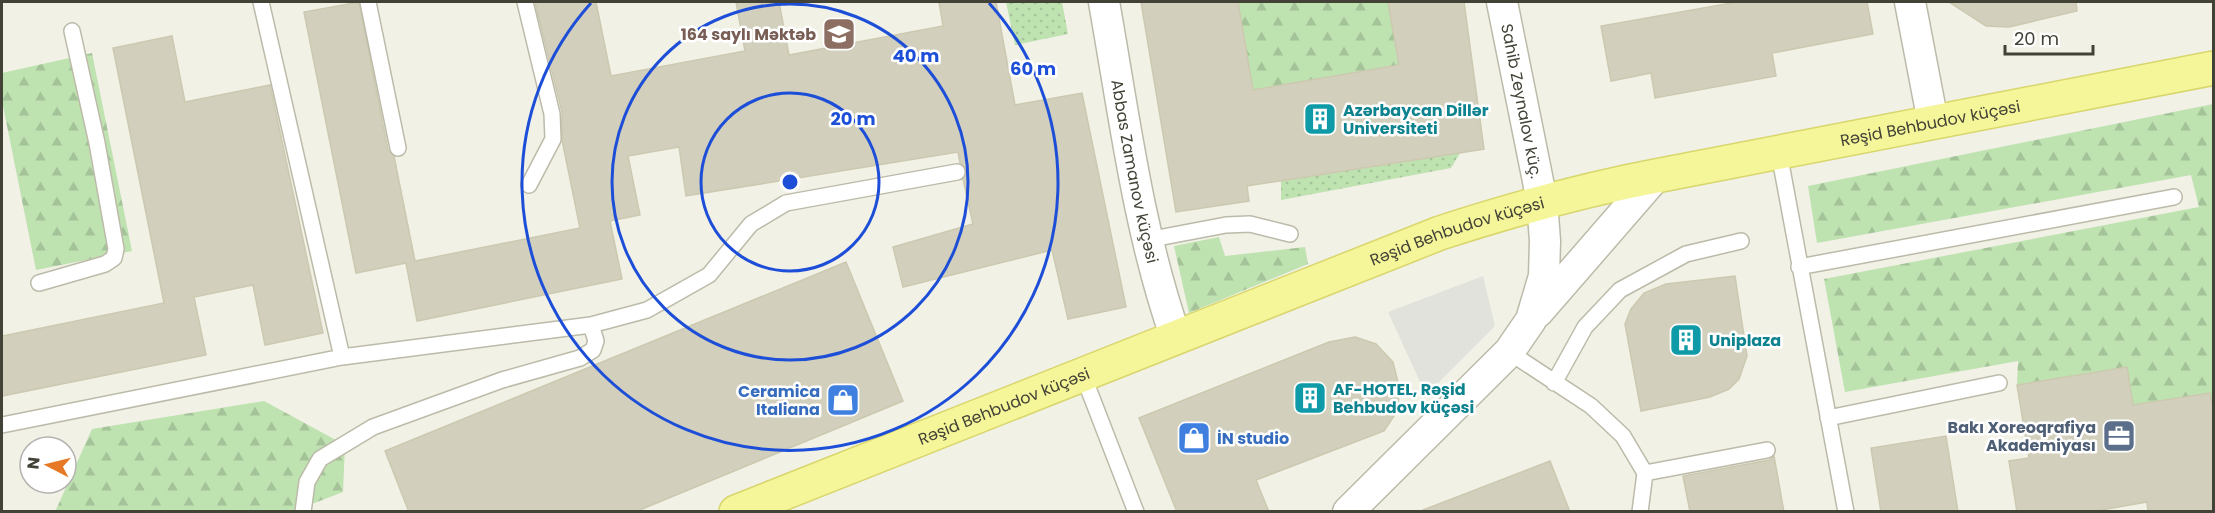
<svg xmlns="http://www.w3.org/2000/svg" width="2215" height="513" font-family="Poppins,sans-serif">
<defs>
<pattern id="grass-dots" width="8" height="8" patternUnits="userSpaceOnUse" patternTransform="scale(1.5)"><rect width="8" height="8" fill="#bfe2b1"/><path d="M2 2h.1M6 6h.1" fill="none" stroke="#a5c399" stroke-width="1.8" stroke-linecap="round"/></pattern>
<pattern id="forest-firs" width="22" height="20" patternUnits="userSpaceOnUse" patternTransform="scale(1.5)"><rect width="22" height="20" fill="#bfe2b1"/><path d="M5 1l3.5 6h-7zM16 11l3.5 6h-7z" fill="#a5c399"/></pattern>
</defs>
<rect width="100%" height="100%" fill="#f1f1e6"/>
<path fill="url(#grass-dots)" d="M1006 2H1062L1068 34 1015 45Z
M1460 153 1451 168 1281 200V181Z"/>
<path fill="url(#forest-firs)" d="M1238 2H1388L1399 65 1253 90Z
M92 53 132 251 36 270 2 101V73Z
M2213 104V413L2210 393 2133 405 2127 367 2017 385 2018 361 1845 392 1824 279 2199 207 2191 175 1817 243 1808 186Z
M1219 237 1225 256 1305 247 1308 264 1189 313 1174 246Z
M264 401 345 445 343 492 294 511 55 512 92 429Z"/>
<path fill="#e2e2dd" d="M1483 276 1495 326 1426 395 1388 312Z"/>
<path fill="#d2cfbc" stroke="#ccc9b0" stroke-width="1.5" d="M359 2 388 150 394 156 415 261 580 228 562 140V112L535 2H596L611 76 745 51 736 2H779L789 55 943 26 939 2H996L1015 105 1082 93 1126 307 1068 319 1052 250 903 287 893 247 973 224 963 179 966 170 960 163 958 152 686 196 679 147 628 156 640 215 610 221 622 279 417 321 406 263 356 273 304 12Z
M1141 2H1238L1253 90 1399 65 1388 2H1464L1484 149 1247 186 1249 201 1176 212Z
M1737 2H1867L1873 34 1772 53 1776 76 1655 98 1651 73 1611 81 1601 26Z
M1949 2H2076L2077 11 2009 27 1986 26Z
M172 36 185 102 270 85 323 333 265 345 253 285 194 297 206 355 2 396V336L164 303 113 48Z
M846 262 903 401 635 512H409L385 451Z
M1735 276 1747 356 1739 379 1729 389 1710 397 1641 411 1625 324 1631 309 1644 293 1666 284Z
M1355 337 1376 344 1393 362 1399 386 1398 410 1384 431 1256 480 1269 512H1177L1139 418 1329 342Z
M2127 367 2133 405 2210 393 2214 413V512H2148L2147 502 2090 512H2017L2009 461 2029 458 2017 385Z
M1946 436 1958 512H1881L1871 448Z
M1774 456 1784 512H1690L1683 476 1769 460Z
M1550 461 1570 512H1423V510Z"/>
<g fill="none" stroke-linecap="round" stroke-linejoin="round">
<g stroke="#bcbba9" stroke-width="18">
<path id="service" d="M261 2 342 357
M368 2 398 148
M525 2 552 114 553 139 529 185
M1779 153 1846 512
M1147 240 1226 225 1250 224 1290 234
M1799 267 2174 197
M39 283 105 264 114 258 116 249 97 143 72 31
M1509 352 1591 406 1623 436 1645 473
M1083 375 1136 512
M1554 383 1585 327 1620 290 1686 254 1741 241
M1828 418 1999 383
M2 425 342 357 591 325 647 310 709 275 751 224 786 203 957 172
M303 512 307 482 320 459 373 427 502 380 580 358 593 350 596 341 591 325
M1640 512 1645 473 1767 450"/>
</g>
<g stroke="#bcbba9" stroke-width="33">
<g id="minor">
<path id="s1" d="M1104 2C1124 114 1138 230 1176 338"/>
<path d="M1910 2 1933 122"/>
<path d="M1538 312 1656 176"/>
<path d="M1348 512 1509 352 1531 320 1544 276 1545 241 1542 201 1502 2"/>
</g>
</g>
<g stroke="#d9d66c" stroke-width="36">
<g id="primary">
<path id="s2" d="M736 512 1440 233C1511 210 1582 190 1656 176L2214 68"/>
</g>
</g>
<use href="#service" stroke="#fff" stroke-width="15"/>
<use href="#minor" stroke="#fff" stroke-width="30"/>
<use href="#primary" stroke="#f5f59a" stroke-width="33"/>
</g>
<g fill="none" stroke="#1d4ed8" stroke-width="3">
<circle cx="790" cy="182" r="89"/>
<circle cx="790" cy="182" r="178"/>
<path d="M989 3A268 268 0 1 1 591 3"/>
</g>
<defs>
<g id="school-square" transform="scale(1.725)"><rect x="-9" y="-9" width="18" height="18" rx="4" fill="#8d6e63" stroke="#fff"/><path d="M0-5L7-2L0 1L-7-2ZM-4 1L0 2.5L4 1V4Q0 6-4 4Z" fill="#fff"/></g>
<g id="building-square" transform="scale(1.725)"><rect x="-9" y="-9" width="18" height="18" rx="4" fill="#0f9aa8" stroke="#fff"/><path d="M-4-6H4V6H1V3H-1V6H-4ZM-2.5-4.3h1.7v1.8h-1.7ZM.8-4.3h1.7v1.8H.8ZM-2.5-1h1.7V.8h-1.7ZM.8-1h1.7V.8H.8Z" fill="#fff"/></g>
<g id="shop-square" transform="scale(1.725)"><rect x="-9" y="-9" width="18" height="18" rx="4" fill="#3f7fe0" stroke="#fff"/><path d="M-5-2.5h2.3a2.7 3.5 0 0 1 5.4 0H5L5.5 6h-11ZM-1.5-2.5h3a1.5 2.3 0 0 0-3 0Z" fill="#fff"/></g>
<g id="office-square" transform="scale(1.725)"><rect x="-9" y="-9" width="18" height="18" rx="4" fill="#5c6f8a" stroke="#fff"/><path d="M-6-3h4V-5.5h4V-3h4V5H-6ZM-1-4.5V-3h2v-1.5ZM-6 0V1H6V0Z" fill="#fff"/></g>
</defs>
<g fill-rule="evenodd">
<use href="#school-square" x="839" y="34"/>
<use href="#building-square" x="1320" y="119"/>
<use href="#building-square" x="1686" y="340"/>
<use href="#building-square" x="1310" y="398"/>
<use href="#shop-square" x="843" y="400"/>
<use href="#office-square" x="2119" y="436"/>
<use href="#shop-square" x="1194" y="438"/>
</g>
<g text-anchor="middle" stroke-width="5" stroke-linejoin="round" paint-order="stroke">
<g font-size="16" font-weight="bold" fill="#785e54" stroke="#fff" text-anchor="end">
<text x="816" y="40">164 saylı Məktəb</text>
</g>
<g font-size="16" fill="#434236" stroke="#fff">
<text transform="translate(1522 101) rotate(79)" y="6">Sahib Zeynalov küç.</text>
<text dy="6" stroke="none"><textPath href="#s2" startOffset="1260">Rəşid Behbudov küçəsi</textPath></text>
<text dy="6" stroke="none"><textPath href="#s1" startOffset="172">Abbas Zamanov küçəsi</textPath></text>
<text dy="6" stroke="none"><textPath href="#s2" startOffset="774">Rəşid Behbudov küçəsi</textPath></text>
<text dy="6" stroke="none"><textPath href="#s2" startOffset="288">Rəşid Behbudov küçəsi</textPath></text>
</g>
<g font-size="16" font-weight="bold" fill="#0d838f" stroke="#fff" text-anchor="start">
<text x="1343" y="116">Azərbaycan Dillər<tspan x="1343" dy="18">Universiteti</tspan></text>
<text x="1709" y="346">Uniplaza</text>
<text x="1333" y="395">AF-HOTEL, Rəşid<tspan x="1333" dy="18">Behbudov küçəsi</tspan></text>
</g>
<g font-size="16" font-weight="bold" fill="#366cbe" stroke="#fff" text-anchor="end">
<text x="820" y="397">Ceramica<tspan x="820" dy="18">Italiana</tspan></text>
<text x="1217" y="444" text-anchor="start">İN studio</text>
</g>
<g font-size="16" font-weight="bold" fill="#4e5e75" stroke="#fff" text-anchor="end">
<text x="2096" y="433">Bakı Xoreoqrafiya<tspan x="2096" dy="18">Akademiyası</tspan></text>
</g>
</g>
<circle cx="790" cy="182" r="9" fill="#1d4ed8" stroke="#fff" stroke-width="3"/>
<g font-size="18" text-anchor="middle" font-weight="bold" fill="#1d4ed8" stroke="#fff" stroke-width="5" stroke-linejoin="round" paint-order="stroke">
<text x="916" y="62">40 m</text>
<text x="1033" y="75">60 m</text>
<text x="853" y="125">20 m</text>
</g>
<rect width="2215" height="513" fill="none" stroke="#434236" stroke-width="6"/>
<g transform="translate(48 465) rotate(277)"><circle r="28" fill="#ffffff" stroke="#b4b3af" stroke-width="1.5"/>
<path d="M0-4.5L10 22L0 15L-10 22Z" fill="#e77926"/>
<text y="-9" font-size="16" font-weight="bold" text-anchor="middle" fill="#434236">N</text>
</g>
<path d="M2005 45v9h88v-9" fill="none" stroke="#434236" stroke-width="3"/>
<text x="2014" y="45" font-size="18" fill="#434236" stroke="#ffffff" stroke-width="4.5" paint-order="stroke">20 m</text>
</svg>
